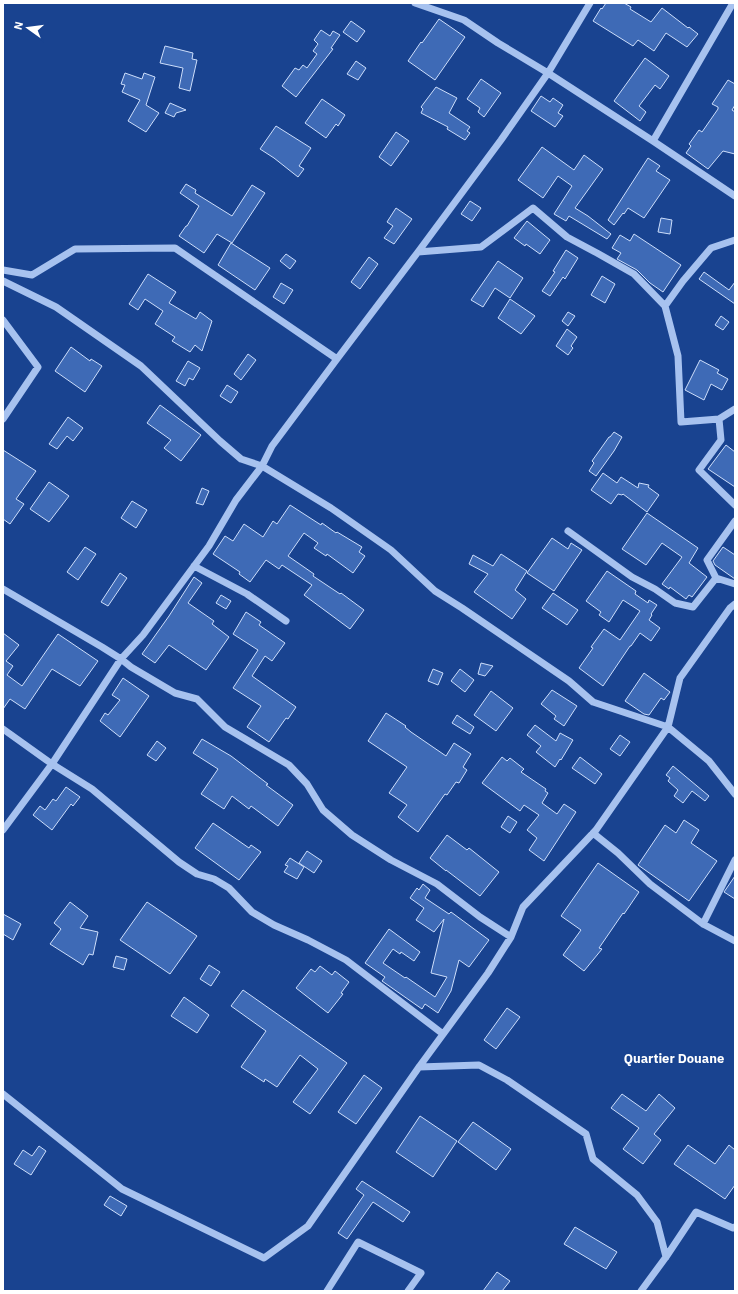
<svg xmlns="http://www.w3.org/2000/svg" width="738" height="1294" font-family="'IBM Plex Sans',sans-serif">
<rect width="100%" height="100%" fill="#194390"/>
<path fill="#3e6ab6" stroke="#cddefb" d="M606 3H624L631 7 630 9 651 22 662 8 688 28 689 27 698 34 687 47 666 33 654 51 638 40 633 46 593 21 601 8 602 9Z
M439 19 465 37 435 80 408 61 421 42 422 43Z
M351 21 365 31 357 42 343 32Z
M321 30 330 36 333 31 340 35 331 48 333 49 296 97 282 86 295 68 299 70 303 65 307 68 317 54 313 51 318 44 314 40Z
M165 46 193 53 192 59 197 60 190 91 179 88 183 68 160 63Z
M645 58 669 76 660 89 655 85 639 106 646 112 640 121 614 101Z
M356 61 366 68 358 80 347 74Z
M125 73 142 79 144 73 155 77 146 105 159 113 146 132 128 121 140 100 122 92 125 85 121 84Z
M481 79 501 93 484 117 478 112 480 108 467 99Z
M728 80 735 84V105L732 110 735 112V154L723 151 708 169 686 153 691 146 689 144 699 130 702 132 718 109V107L712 104Z
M436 87 457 98 449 113 470 127 467 131 470 133 465 140 447 129 448 127 421 113 423 109 421 107Z
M541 96 550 102 553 98 563 105 558 113 563 116 555 127 531 111Z
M322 99 345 115 338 126 336 124 326 138 305 123Z
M170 103 186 110 176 113 174 117 165 113Z
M276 126 311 148 299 166 304 169 298 177 274 158 260 149Z
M396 132 409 141 391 166 379 157Z
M542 147 574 170 584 155 603 169 575 208 588 216 611 234 607 239 569 216 566 221 554 214 572 186 558 176 543 198 518 180Z
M648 158 660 166 656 171 670 180 644 218 628 208 624 214 623 213 614 225 608 220Z
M186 184 196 190 195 193 232 216 252 185 265 193 232 243 217 234 204 253 179 236 186 226H187L199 206 180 193Z
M470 201 481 208 472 221 461 214Z
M396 208 412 219 394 244 384 238 393 226 387 222Z
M661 218 672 220 670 234 658 232Z
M527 221 550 240 540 254 526 244 525 246 514 238Z
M634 234 681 265 663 292 650 283 637 270 617 259 621 253 612 248 620 235 630 241Z
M231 243 270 268 255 290 218 265Z
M566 250 578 258 565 279 563 277 550 296 542 291 555 272 553 271Z
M286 254 296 261 290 269 280 261Z
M369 257 378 264 360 289 351 282Z
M498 261 523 278 510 298 495 288 483 307 471 300Z
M704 272 729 290 735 282V304L699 279Z
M148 274 176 292 169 303 196 319 200 312 212 321 202 351 195 345 190 352 172 341 175 337 155 324 163 311 145 299 138 310 129 304Z
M602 276 615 284 605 303 591 295Z
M281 283 293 290 284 304 273 297Z
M510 299 535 316 521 334 498 318Z
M568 312 575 316 568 326 562 321Z
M721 316 729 322 723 330 715 325Z
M567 329 577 337 571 346 573 348 568 355 556 346Z
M71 347 90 361 91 359 102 366 85 392 55 371Z
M248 354 256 360 241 380 234 374Z
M700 360 719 370 717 373 728 379 722 390 711 384 704 400 685 390Z
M188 361 200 368 193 380 189 378 185 386 176 381Z
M227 385 238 392 231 403 220 396Z
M160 405 201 435 181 461 164 448 171 440 147 423Z
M68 417 83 428 73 441 67 436 57 449 49 444Z
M614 432 622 437 614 451 596 476 589 471 594 463 592 461 609 437H610Z
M726 445 735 452V487L708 469Z
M3 450 36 471 16 499 24 504 10 524 3 519Z
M603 473 617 483 621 477 638 488 639 483 649 485 648 487 659 495 647 512 623 494 622 495 618 494 611 504 591 490Z
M49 482 69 496 49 522 30 509Z
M202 488 209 491 203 505 196 503Z
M132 501 147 510 136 528 121 518Z
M290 505 321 525 322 523 336 533 337 532 362 547 359 552 365 556 353 573 327 554 326 556 314 548 318 543 304 533 288 556 314 574 313 576 340 594 341 593 364 610 350 629 304 595 312 585 282 565 279 569 266 560 250 582 239 574 240 572 213 554 225 536 233 541 244 524 263 537 273 521 277 524Z
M647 513 698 548 689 563 707 577 692 597 689 595 686 599 670 587 669 589 662 584 682 557 662 543 646 565 622 549Z
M552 538 568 549 571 543 582 550 554 591 527 573Z
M85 547 96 554 78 580 67 572Z
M723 547 735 555V579L715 565 713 561Z
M501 554 527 571 515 590 526 599 512 619 474 592 488 574 469 564 473 555 493 566Z
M607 571 636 591 635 594 648 603 649 600 657 605 651 614 652 615 649 620 660 628 651 641 640 633 631 646H630L603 686 579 668 593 648 591 647 604 629 620 640 640 611 623 600 609 622 599 615 601 612 586 601Z
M120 573 127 578 108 606 101 602Z
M194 577 202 583 188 603 214 621 212 624 229 637 206 670 169 645 155 663 142 654 169 616Z
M553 593 578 610 567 625 542 608Z
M221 595 231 601 226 609 216 603Z
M246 612 261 622 259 625 285 643 272 661 265 656 252 676 296 707 288 719 286 718 269 742 247 727 261 706 233 688 258 650 233 634Z
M3 633 19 645 6 661 13 666 7 675 22 686 58 634 98 661 80 686 52 669 25 709 10 699 3 709Z
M481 663 493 666 485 676 478 674Z
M433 669 443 673 438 685 428 681Z
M460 669 474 680 465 692 451 681Z
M644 673 670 692 664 700 661 698 649 715 644 714 625 701Z
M123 678 149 696 120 737 100 721 105 713 108 715 120 700 112 695Z
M552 690 577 706 564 726 554 719 556 716 541 704Z
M491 691 513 708 496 731 474 715Z
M386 713 406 726 405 727 411 732 446 756 454 743 471 754 463 767 467 770 459 783 456 782 447 795 445 794 418 832 398 817 407 805 389 793 407 767 368 741Z
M457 715 474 727 470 734 452 723Z
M535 725 556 741 560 733 573 740 561 760 560 759 555 767 536 752 541 746 527 735Z
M620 735 630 742 620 756 610 749Z
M202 739 231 756 268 784 266 785 293 805 278 826 251 806 249 809 232 796 224 809 201 794 218 769 193 753Z
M157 741 166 748 156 761 147 755Z
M502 757 507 761 510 758 524 769 521 772 546 789 545 791 548 793 542 803 557 814 564 804 576 812 544 861 529 850 537 838 527 830 539 815 524 805 520 811 482 783Z
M580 757 602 774 595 784 572 768Z
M673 766 709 796 705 801 692 791 683 803 674 796 678 790 668 781 670 778 666 775Z
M66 787 80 797 73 806 71 804 52 830 33 815 40 806 45 810 53 799 56 801Z
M508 816 517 822 510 833 501 827Z
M684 820 699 830 691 843 717 861 689 901 638 865 665 825 676 833Z
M213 823 249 848 251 845 261 852 239 880 195 848Z
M447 835 467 850 469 848 499 872 480 896 446 870V871L430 858Z
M307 851 322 861 314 873 299 863Z
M290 858 304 867 297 879 284 872 288 866 285 865Z
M598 863 639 892 624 914 623 913 599 948 602 949 584 971 563 955 581 930 561 916Z
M735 876V899L724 892Z
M423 884 430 890 425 898 449 914 451 912 489 940 469 967 459 960 451 991 438 1013 425 1004 422 1009 382 981 385 977 365 963 389 929 420 952 414 961 401 952 400 954 393 949 383 963 405 978 406 977 435 997 447 977 431 973 444 919 434 932 416 920 424 908 410 898 417 888 419 890Z
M70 902 88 916 80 928 98 932 93 955 89 954 83 965 50 944 61 929 54 923Z
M147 902 197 936 170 974 120 940Z
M3 914 21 924 13 940 3 934Z
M116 956 127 959 124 970 113 967Z
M209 965 220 972 211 986 200 979Z
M320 966 332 975 335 971 349 982 341 993 343 994 328 1013 296 988 311 969 315 972Z
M243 990 347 1063 310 1114 293 1102 318 1069 300 1055 277 1087 265 1079 264 1082 241 1067 266 1031 231 1006Z
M184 997 209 1015 197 1033 171 1016Z
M507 1008 520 1017 496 1049 484 1040Z
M364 1075 382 1088 356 1124 338 1112Z
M622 1094 646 1111 659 1094 675 1108 654 1134 661 1140 643 1164 623 1149 639 1128 611 1108Z
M420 1116 457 1141 433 1177 396 1152Z
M473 1122 511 1149 496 1170 458 1142Z
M688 1145 715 1164 729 1145 735 1150V1185L725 1199 674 1164Z
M39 1146 46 1151 31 1175 14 1164 23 1150 32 1156Z
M362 1181 410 1212 403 1222 373 1202 347 1239 338 1233 364 1195 356 1189Z
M110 1196 127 1206 121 1216 104 1205Z
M575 1227 617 1252 606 1269 564 1244Z
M497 1272 510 1281 502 1291H483Z"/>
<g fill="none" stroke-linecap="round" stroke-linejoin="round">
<path stroke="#a7c2ef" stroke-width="7" d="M415 3 464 20 498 43 548 73 653 141 735 196
M653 141 733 3
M418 252 501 140 548 73 590 3
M3 270 32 275 75 249 175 248 337 359 418 252 481 247 533 208 567 237 597 253 634 274 665 306 683 281 711 248 735 240
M3 281 56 307 141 366 220 441 241 459 262 466 272 446 337 359
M665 306 678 356 681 422 719 419 721 440 699 470 735 505
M3 320 38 367 3 419
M719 419 735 409
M568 531 632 577 655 589 675 603 693 607 716 578 735 584
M194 566 247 594 286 621
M716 578 707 560 735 521
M3 589 102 647 121 659 131 667 175 693 197 699 225 727 289 765 307 784 323 810 352 835 391 860 437 884 480 917 511 937
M3 729 52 764 92 789 179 862 197 874 214 879 229 888 252 912 274 925 308 940 346 960 443 1034
M3 830 52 764 121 659 143 635 209 546 236 500 262 466 331 508 391 550 435 591 462 608 569 681 593 702 668 727 709 761 735 794
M593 833 618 853 650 884 703 924 735 941
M703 924 735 860
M419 1067 479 1065 507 1080 586 1134 593 1159 637 1195 657 1222 666 1257
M3 1094 122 1189 264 1258 308 1226 419 1067 488 973 511 937 523 907 596 830 668 727 680 678 730 608 735 604
M327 1291 358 1242 421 1273 408 1291
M641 1291 666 1257 696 1212 733 1228 735 1227"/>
</g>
<g text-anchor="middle" stroke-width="3" stroke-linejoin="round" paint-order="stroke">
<g font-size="13" font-weight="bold" fill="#fff" stroke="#194390">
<text x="674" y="1063">Quartier Douane</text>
</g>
</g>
<rect width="738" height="1294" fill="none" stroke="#ffffff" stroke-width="8"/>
<g transform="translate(28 28) rotate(284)" stroke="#194390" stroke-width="3" paint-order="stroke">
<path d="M0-3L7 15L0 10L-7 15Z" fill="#ffffff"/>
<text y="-6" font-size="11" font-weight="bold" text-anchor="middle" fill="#ffffff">N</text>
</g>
</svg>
